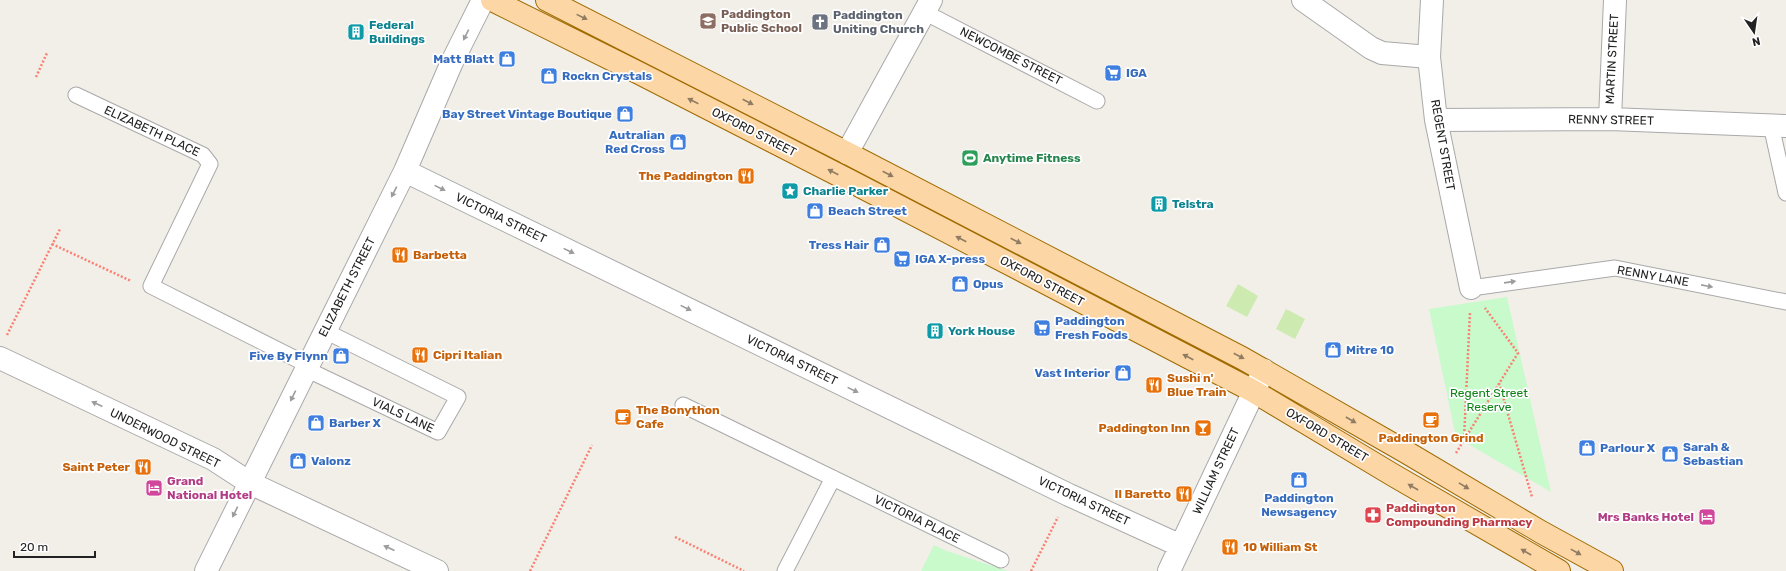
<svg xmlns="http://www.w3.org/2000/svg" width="1786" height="571" font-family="Rubik,sans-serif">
<rect width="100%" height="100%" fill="#f2efe9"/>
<path fill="#cdebb0" d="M1238 284 1258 296 1247 317 1226 306Z
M1286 309 1305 319 1295 339 1276 329Z"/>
<path fill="#c8facc" d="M1507 297 1551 492 1456 437 1429 309Z
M934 545 947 551 1008 571H921Z"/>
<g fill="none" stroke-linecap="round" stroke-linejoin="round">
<g stroke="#a9a9a9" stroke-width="17">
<path id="service" d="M924 12 1097 101
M76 95 203 155 210 164 151 286 308 365
M1771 125 1786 193
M1471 288 1615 268 1786 302
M306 369 438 432 458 397 325 331
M683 405 1001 560
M785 571 833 478"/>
</g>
<g stroke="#a9a9a9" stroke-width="24">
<path id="minor" d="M1303 0 1371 48 1382 53 1429 57
M1432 0 1429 57 1436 120 1471 288
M1610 119 1615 0
M1436 120 1610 119 1786 126
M847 153 931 0
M405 171 1069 495 1181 546
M0 358 213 459 250 483 437 571
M206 571 405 171 452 62 483 0
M1169 571 1264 370"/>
</g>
<g stroke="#a06b00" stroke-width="24">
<path id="primary" d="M492 0 637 72 856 184 1253 391 1393 475 1559 571
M547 0 847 153 1242 358 1406 452 1541 532 1612 571"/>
</g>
<path stroke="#fa8072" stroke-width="2.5" stroke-dasharray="2 2" stroke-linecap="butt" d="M36 77 47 53
M52 244 131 281
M7 335 60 229
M1499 383 1532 497
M1464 439 1470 312
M1456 453 1518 353 1485 308
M675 537 744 571
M530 571 592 445
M1031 571 1058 517"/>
<use href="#service" stroke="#fff" stroke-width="15"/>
<use href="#minor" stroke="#fff" stroke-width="22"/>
<use href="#primary" stroke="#fcd6a4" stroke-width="22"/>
</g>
<defs><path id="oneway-solid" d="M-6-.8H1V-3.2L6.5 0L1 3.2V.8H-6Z"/></defs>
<g fill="#8f7c63">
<use href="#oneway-solid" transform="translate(582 17) rotate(26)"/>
<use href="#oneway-solid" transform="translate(693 101) rotate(-153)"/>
<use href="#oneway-solid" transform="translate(748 102) rotate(27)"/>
<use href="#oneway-solid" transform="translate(833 172) rotate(-153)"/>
<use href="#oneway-solid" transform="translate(888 174) rotate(27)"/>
<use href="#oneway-solid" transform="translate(961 239) rotate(-152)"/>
<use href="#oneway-solid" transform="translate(1016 241) rotate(27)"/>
<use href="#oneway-solid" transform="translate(1239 356) rotate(28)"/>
<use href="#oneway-solid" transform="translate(1188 357) rotate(-152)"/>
<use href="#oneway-solid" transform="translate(1351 420) rotate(30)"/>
<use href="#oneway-solid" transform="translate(1464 486) rotate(31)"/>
<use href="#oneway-solid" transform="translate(1413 487) rotate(-150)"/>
<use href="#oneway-solid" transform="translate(1526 552) rotate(-150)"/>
<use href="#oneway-solid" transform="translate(1576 552) rotate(29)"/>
</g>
<g fill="#9c9c9c">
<use href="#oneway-solid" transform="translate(466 35) rotate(116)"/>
<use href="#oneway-solid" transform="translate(440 188) rotate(26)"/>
<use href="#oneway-solid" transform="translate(394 192) rotate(117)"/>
<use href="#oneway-solid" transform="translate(569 251) rotate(26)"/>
<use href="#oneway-solid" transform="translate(1510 282) rotate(-8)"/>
<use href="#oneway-solid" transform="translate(1707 286) rotate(11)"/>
<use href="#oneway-solid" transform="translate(686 308) rotate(26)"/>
<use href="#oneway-solid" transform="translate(853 390) rotate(26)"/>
<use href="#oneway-solid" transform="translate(293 396) rotate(116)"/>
<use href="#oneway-solid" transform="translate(97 404) rotate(-155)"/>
<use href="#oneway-solid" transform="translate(235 512) rotate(116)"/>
<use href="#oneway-solid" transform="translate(389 548) rotate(-155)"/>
</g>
<defs>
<g id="school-square" transform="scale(0.9)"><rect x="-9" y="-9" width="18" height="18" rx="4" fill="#8d6e63" stroke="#fff"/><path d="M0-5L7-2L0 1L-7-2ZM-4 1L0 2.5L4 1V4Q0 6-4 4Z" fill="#fff"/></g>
<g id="church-square" transform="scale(0.9)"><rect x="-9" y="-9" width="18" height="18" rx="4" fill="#6b7280" stroke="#fff"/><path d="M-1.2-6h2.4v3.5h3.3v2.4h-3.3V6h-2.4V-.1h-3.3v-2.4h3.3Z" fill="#fff"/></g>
<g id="building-square" transform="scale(0.9)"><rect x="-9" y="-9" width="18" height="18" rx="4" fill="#0f9aa8" stroke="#fff"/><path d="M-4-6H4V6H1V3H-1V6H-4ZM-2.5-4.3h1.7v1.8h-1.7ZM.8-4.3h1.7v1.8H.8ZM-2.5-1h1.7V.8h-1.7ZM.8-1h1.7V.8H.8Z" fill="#fff"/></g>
<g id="shop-square" transform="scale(0.9)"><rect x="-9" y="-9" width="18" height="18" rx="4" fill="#3f7fe0" stroke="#fff"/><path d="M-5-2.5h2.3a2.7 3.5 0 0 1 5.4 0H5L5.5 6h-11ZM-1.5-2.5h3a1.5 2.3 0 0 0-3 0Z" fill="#fff"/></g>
<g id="supermarket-square" transform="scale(0.9)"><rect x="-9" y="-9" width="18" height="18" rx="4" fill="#3f7fe0" stroke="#fff"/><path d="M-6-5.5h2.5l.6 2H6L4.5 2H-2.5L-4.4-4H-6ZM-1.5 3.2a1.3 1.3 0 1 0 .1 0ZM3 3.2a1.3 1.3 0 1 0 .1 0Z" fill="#fff"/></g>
<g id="stadium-square" transform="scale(0.9)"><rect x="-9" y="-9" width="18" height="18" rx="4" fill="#2e9e5b" stroke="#fff"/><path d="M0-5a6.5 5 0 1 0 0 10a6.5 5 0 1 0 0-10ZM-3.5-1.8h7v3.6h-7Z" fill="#fff"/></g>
<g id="restaurant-square" transform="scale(0.9)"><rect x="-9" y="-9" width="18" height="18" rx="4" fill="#e8710a" stroke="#fff"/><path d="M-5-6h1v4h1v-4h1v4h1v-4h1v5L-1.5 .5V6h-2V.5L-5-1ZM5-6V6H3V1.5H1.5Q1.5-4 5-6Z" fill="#fff"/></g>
<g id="sight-square" transform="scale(0.9)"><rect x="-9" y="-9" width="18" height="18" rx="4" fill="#0f9aa8" stroke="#fff"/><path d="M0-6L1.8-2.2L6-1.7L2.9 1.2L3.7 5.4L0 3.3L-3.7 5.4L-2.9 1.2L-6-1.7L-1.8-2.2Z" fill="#fff"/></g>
<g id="cafe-square" transform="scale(0.9)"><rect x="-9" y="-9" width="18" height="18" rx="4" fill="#e8710a" stroke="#fff"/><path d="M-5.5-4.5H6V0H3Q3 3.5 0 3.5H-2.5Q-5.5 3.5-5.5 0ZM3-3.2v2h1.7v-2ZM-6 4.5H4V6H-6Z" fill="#fff"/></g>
<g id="bar-square" transform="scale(0.9)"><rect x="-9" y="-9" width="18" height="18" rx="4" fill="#e8710a" stroke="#fff"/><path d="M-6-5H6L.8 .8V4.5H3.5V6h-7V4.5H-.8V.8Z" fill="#fff"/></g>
<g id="hotel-square" transform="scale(0.9)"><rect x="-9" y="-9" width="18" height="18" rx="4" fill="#d1479c" stroke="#fff"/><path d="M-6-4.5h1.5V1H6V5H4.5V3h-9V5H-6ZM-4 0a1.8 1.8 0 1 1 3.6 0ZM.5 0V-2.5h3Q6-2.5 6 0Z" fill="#fff"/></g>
<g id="pharmacy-square" transform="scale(0.9)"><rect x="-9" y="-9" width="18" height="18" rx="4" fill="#e0444e" stroke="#fff"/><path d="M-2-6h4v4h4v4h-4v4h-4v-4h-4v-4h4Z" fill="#fff"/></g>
</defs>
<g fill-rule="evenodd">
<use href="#school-square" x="708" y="21"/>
<use href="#church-square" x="820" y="22"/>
<use href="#building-square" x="356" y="32"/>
<use href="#shop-square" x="507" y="59"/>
<use href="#supermarket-square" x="1113" y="73"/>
<use href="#shop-square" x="549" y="76"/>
<use href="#shop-square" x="625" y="114"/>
<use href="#shop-square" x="678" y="142"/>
<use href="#stadium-square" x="970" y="158"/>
<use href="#restaurant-square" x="746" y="176"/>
<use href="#sight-square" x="790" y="191"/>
<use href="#building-square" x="1159" y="204"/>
<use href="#shop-square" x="815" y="211"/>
<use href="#shop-square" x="882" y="245"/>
<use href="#restaurant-square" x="400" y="255"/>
<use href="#supermarket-square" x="902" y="259"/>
<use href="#shop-square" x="960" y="284"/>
<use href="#supermarket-square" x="1042" y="328"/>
<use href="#building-square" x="935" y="331"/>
<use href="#shop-square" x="1333" y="350"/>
<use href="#restaurant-square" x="420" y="355"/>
<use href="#shop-square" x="341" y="356"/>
<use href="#shop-square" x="1123" y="373"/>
<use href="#restaurant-square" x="1154" y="385"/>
<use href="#cafe-square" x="623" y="417"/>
<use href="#cafe-square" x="1431" y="420"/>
<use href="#shop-square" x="316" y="423"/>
<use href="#bar-square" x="1203" y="428"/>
<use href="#shop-square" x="1587" y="448"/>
<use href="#shop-square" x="1670" y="454"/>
<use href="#shop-square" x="298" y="461"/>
<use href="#restaurant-square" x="143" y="467"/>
<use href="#shop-square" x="1299" y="480"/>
<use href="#hotel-square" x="154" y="488"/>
<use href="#restaurant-square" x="1184" y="494"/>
<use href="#pharmacy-square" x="1373" y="515"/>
<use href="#hotel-square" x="1707" y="517"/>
<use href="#restaurant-square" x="1230" y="547"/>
</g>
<g text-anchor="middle" stroke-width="3.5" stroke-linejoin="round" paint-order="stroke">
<g font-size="12" font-weight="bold" fill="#785e54" stroke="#fff" text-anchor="start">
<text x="721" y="18">Paddington<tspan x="721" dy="14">Public School</tspan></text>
</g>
<g font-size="12" font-weight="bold" fill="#5b616d" stroke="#fff" text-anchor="start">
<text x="833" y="19">Paddington<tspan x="833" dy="14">Uniting Church</tspan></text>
</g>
<g font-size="12" font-weight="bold" fill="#0d838f" stroke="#fff" text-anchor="start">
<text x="369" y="29">Federal<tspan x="369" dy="14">Buildings</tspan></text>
<text x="803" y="195">Charlie Parker</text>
<text x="1172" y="208">Telstra</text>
<text x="948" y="335">York House</text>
</g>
<g font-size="12" fill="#222" stroke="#fff">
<text transform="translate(1011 56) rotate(27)" y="4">NEWCOMBE STREET</text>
<text transform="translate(1612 59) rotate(-87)" y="4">MARTIN STREET</text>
<text transform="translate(1611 120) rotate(1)" y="4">RENNY STREET</text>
<text transform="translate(152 131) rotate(25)" y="4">ELIZABETH PLACE</text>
<text transform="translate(754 132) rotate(27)" y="4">OXFORD STREET</text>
<text transform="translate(1443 145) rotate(80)" y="4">REGENT STREET</text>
<text transform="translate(501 218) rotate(26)" y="4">VICTORIA STREET</text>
<text transform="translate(1653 276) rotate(10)" y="4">RENNY LANE</text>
<text transform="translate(1042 281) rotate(28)" y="4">OXFORD STREET</text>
<text transform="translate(347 287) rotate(-63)" y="4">ELIZABETH STREET</text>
<text transform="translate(792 360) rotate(26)" y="4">VICTORIA STREET</text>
<text transform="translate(403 415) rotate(25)" y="4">VIALS LANE</text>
<text transform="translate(1327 435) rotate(31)" y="4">OXFORD STREET</text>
<text transform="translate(165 438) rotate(26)" y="4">UNDERWOOD STREET</text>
<text transform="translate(1216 471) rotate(-65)" y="4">WILLIAM STREET</text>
<text transform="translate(1084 501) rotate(25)" y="4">VICTORIA STREET</text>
<text transform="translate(917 519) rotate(26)" y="4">VICTORIA PLACE</text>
</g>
<g font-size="12" font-weight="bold" fill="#366cbe" stroke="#fff" text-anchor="start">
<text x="494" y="63" text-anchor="end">Matt Blatt</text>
<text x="1126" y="77">IGA</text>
<text x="562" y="80">Rockn Crystals</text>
<text x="612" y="118" text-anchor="end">Bay Street Vintage Boutique</text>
<text x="665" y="139" text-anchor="end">Autralian<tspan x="665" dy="14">Red Cross</tspan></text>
<text x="828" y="215">Beach Street</text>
<text x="869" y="249" text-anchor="end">Tress Hair</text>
<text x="915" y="263">IGA X-press</text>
<text x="973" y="288">Opus</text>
<text x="1055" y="325">Paddington<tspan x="1055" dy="14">Fresh Foods</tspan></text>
<text x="1346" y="354">Mitre 10</text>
<text x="328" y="360" text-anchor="end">Five By Flynn</text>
<text x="1110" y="377" text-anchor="end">Vast Interior</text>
<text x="329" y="427">Barber X</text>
<text x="1683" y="451">Sarah &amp;<tspan x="1683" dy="14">Sebastian</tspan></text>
<text x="1600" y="452">Parlour X</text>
<text x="311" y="465">Valonz</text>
<text x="1299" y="502" text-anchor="middle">Paddington<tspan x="1299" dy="14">Newsagency</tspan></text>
</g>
<g font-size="12" font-weight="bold" fill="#27864d" stroke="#fff" text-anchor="start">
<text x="983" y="162">Anytime Fitness</text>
</g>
<g font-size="12" font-weight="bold" fill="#c56008" stroke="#fff" text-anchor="start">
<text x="733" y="180" text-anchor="end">The Paddington</text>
<text x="413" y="259">Barbetta</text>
<text x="433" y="359">Cipri Italian</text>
<text x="1167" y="382">Sushi n'<tspan x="1167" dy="14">Blue Train</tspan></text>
<text x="636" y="414">The Bonython<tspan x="636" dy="14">Cafe</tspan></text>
<text x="1190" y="432" text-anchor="end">Paddington Inn</text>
<text x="1431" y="442" text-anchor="middle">Paddington Grind</text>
<text x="130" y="471" text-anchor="end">Saint Peter</text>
<text x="1171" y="498" text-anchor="end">Il Baretto</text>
<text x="1243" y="551">10 William St</text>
</g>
<g font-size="12" fill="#0c8416" stroke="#fff">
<text x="1489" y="397">Regent Street<tspan x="1489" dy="14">Reserve</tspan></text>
</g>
<g font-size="12" font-weight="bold" fill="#b23c85" stroke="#fff" text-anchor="start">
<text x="167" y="485">Grand<tspan x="167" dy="14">National Hotel</tspan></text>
<text x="1694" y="521" text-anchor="end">Mrs Banks Hotel</text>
</g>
<g font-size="12" font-weight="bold" fill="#be3a42" stroke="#fff" text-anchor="start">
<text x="1386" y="512">Paddington<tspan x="1386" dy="14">Compounding Pharmacy</tspan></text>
</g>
</g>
<g transform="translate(1754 32) rotate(167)" stroke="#ffffff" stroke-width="3" paint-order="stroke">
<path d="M0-3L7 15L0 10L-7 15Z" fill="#222222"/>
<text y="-6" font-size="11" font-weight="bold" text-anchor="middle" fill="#222222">N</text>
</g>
<path d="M14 551v6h81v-6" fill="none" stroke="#222222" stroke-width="2"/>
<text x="20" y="551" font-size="12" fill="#222222" stroke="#ffffff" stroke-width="3" paint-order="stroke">20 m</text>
</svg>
